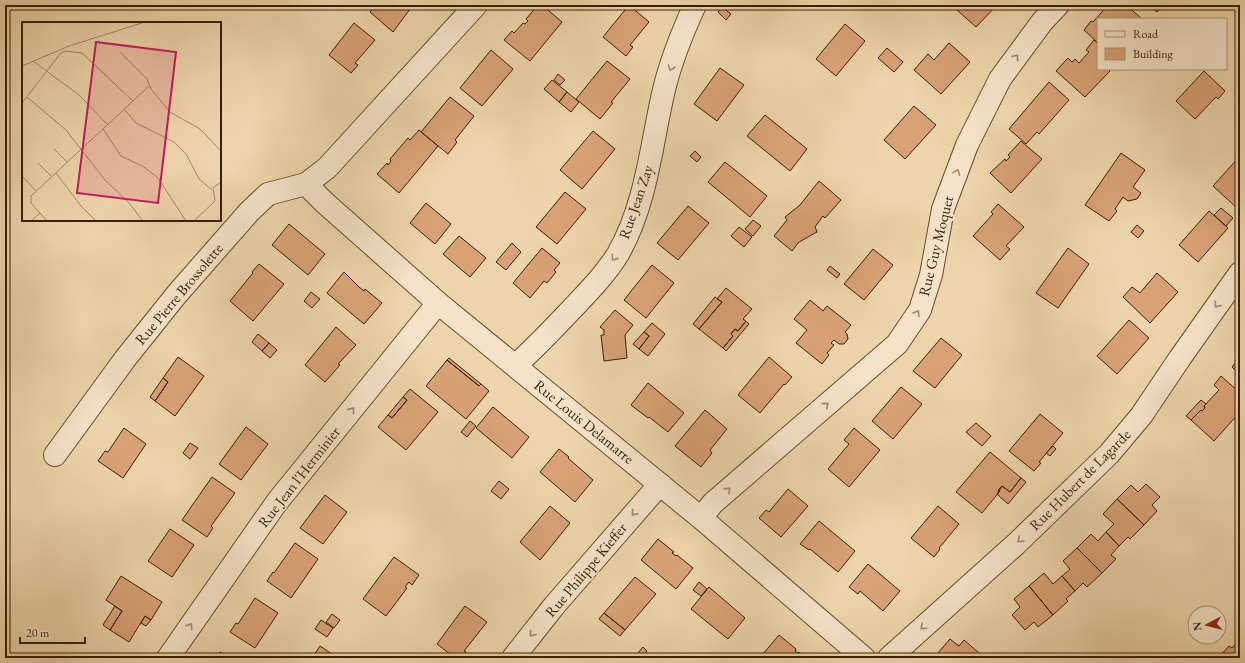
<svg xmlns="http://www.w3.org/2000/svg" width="1245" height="663" font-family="'EB Garamond',serif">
<rect width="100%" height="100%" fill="#eed4aa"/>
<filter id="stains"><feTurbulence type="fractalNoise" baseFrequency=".005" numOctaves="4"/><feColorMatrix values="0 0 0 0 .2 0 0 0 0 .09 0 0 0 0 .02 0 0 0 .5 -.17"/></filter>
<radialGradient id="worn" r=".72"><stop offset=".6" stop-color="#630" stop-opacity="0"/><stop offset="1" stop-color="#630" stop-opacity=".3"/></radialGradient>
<path fill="#d8a276" stroke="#381f00" d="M376 5H413L393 32 370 12Z
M538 5H542L562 22 530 61 504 40 512 31 514 33 523 23 525 24 528 21 526 19Z
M629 5 649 22 630 45 633 47 626 56 603 37Z
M962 5H1001L998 8 996 6 976 27 957 10Z
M1108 5H1126L1141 18 1139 19H1098V43L1084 30 1091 21 1093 22Z
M1149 5H1163L1157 12Z
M722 7 731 14 726 20 718 12Z
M354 23 375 40 355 63 358 65 351 73 329 55Z
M845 24 865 41 836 76 816 59Z
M1094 40 1098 43V69H1108L1110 71 1085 97 1056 71 1068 58 1072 62 1075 59 1079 63 1089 52 1086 50Z
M949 43 970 62 941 94 914 70 928 54 934 60Z
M887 48 903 62 894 72 878 58Z
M491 50 513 69 482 106 460 88Z
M607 61 630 79 611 102 613 103 600 119 576 99Z
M720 68 744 85 717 121 694 104Z
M1204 71 1225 91 1218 99 1216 97 1195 119 1176 101Z
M558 74 565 80 560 85 554 80Z
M552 80 567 92 559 102 544 89Z
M1049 82 1069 100 1039 134 1037 132 1026 144 1009 129Z
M567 92 579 102 571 112 559 102Z
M450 97 474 116 455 140 457 142 448 154 421 132Z
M914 106 936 125 905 159 884 140Z
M765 115 807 149 790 171 747 136Z
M419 130 438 146 399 193 377 174 387 163 388 165 391 161 390 159 408 138 410 140Z
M593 131 615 149 582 189 560 170Z
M1021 141 1042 159 1011 193 990 173 1005 159 1006 161 1010 157 1008 155Z
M695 151 701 157 697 162 690 156Z
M1121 153 1145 170 1133 187 1141 193 1137 199 1128 201 1123 197 1115 209 1117 211 1109 221 1085 205Z
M1240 156V205L1237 208 1213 186Z
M725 162 767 196 750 217 708 182Z
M819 181 841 200 825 218 823 216 815 227 817 232 799 242 792 251 774 236 787 220 785 217 800 205Z
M565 192 586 209 557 244 536 227Z
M426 203 451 224 435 244 410 223Z
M998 204 1024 227 1006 246 1010 249 1000 260 973 236 993 214 991 212Z
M688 206 709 223 678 260 657 243Z
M1221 208 1233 218 1226 226 1214 215Z
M1209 211 1228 228 1198 262 1179 245Z
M753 220 761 226 753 236 745 229Z
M289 224 325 254 308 275 272 245Z
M1137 225 1144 231 1138 238 1131 232Z
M739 227 752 237 744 247 731 236Z
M459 236 486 258 470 277 443 254Z
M512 243 521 252 506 270 496 262Z
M542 248 560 263 554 270 556 272 547 283 544 281 530 298 513 283Z
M1068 248 1089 264 1058 308 1036 293Z
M873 249 893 265 864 300 844 284Z
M259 264 284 284 253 321 230 301 253 273 252 272Z
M652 265 674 283 646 318 624 300Z
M830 266 840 274 837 278 827 270Z
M344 272 359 287 364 291 365 289 382 303 364 324 327 293Z
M1157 273 1178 292 1150 323 1123 297 1132 287 1140 293Z
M726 288 752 309 743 319 746 321 738 331 735 329 731 334 733 336 723 348 699 329 722 302 717 299Z
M311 292 320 299 312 308 304 301Z
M715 297 722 302 699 329 693 324Z
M810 300 823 311 827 306 851 325 845 332 847 334 848 339 844 344H839L834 340 831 343 834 345 827 353 829 355 822 364 796 343 807 330 794 319Z
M615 310 633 325 625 335 627 358 604 361 601 335H604V330L600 327Z
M1129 320 1149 338 1117 374 1097 356Z
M746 321 749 324 726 351 723 348 733 336 731 334 735 329 738 331Z
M652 323 665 334 648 356 639 349 649 336 644 332Z
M336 327 356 345 338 364 340 365 325 382 305 365Z
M644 332 649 336 639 349 633 344Z
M258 334 269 343 262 351 252 342Z
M941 338 962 355 935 388 913 371Z
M269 343 277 350 270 358 262 351Z
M178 357 204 376 175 416 155 401 168 382 163 378Z
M769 357 792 377 785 385 784 384 760 413 738 395Z
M1240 357V375L1232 367Z
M449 358 481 384 479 386 447 360Z
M447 360 479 386 481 384 489 391 466 419 426 386Z
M1221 376 1240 393V412L1214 441 1191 420 1201 410 1202 411 1205 408 1204 406 1219 390 1214 385Z
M163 378 168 382 155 401 150 397Z
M648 383 684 413 668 432 649 417 648 418 631 405Z
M901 387 922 404 893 439 872 421Z
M410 389 438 412 406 450 378 427 388 415 392 418 407 400 403 397Z
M403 397 407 400 392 418 388 415Z
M1201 400 1206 404 1204 406 1205 408 1202 411 1201 410 1191 420 1186 416Z
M493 407 529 437 512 458 476 428Z
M705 410 727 429 710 450 712 453 701 467 675 446Z
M1040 414 1063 433 1039 462 1041 463 1034 471 1009 451Z
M470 421 476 426 467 437 461 432Z
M976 423 991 436 982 446 966 432Z
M246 427 268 444 241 480 219 464Z
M124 428 146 444 123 478 98 461 105 451 108 452Z
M854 428 880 450 849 487 828 469 849 444 844 440Z
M190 443 198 448 190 459 183 453Z
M1053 446 1056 449 1050 456 1046 453Z
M559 449 569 457 568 458 593 480 575 502 540 472Z
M990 452 1021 478 1010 492 1002 486 998 490 1000 491 982 513 956 492Z
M212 477 235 493 211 526 213 528 207 537 182 520Z
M1021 478 1026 482 1008 504 997 494 1002 486 1010 492Z
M499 481 509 489 501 499 491 491Z
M1146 484 1160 497 1152 505 1157 511 1144 525 1117 499 1131 485 1138 492Z
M788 489 808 506 781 537 759 518 766 510 769 512Z
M325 495 347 512 323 544 300 528Z
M1117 499 1144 525 1130 539 1128 537 1119 546 1106 532 1114 524 1103 514Z
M550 506 570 523 540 560 520 542Z
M938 506 959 524 939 548 940 549 934 557 911 538Z
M819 521 855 551 838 572 810 549 809 550 800 544Z
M170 529 194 545 172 577 148 561Z
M1106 532 1119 546 1111 555 1116 559 1102 573 1077 548 1091 534 1098 541Z
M658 539 674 552 672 553 676 556 677 555 693 568 676 589 641 560Z
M295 543 318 559 291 598 267 581 273 572 274 573Z
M1077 548 1102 573 1087 587 1083 583 1075 591 1062 576 1070 569 1063 561Z
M394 557 419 575 412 585 409 582 405 587 407 588 386 616 363 599Z
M868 564 900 591 883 611 860 591 858 594 849 587Z
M1044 573 1053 584 1062 576 1075 591 1066 599 1068 601 1053 615 1029 586Z
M121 576 162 602 151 620 145 616 129 642 110 630 122 611 106 600Z
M635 577 656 594 625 630 604 613Z
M699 582 707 589 701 596 693 590Z
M1029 586 1053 615 1038 627 1034 622 1025 630 1012 615 1020 607 1014 599Z
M709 587 745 618 728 639 691 609Z
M255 598 278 613 255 648 230 632 236 623 238 624Z
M115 606 122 611 110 630 103 625Z
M465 606 487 622 464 651 466 652 461 658H455L437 644Z
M604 613 625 630 620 636 599 619Z
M332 614 340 620 334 628 326 622Z
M145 616 151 620 146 626 141 623Z
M321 620 333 628 327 637 315 629Z
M779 635 796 649 795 651 798 653 799 652 806 658H767L763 654Z
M950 639 959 646 964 640 979 653 975 658H942L937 654Z
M1239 640 1240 641V658H1218L1229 646 1232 648Z
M320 646 338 658H312Z
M643 647 647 651 643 657 638 653Z
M220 652 231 658H216Z"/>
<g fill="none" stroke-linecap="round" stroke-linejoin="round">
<g stroke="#664c2a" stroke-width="24">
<path id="street" d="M306 184 325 203 438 303 701 518 864 658
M515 366C535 348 553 329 571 310 588 292 605 275 618 254 646 205 651 147 663 94 670 63 682 33 695 5
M55 455 125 359 177 294 249 212 268 194 306 184 327 168 476 5
M701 518 713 503 897 344 920 310 931 275 943 209 967 145 1000 79 1042 22 1058 5
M168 658 277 502 438 303
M513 658 554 606 660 484
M889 658 1016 544 1109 454 1141 416 1180 358 1240 273"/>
</g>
<use href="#street" stroke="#f4e3c8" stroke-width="22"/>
</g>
<defs><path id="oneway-chevron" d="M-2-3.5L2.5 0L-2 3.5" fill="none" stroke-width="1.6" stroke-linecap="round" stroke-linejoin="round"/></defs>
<g stroke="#9f8b6e">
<use href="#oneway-chevron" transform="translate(1016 57) rotate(-54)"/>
<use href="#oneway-chevron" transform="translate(671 68) rotate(108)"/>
<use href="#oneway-chevron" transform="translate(957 172) rotate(-70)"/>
<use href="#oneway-chevron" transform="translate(614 258) rotate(125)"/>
<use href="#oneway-chevron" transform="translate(1217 305) rotate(125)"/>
<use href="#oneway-chevron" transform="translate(917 313) rotate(-59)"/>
<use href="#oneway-chevron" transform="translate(826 405) rotate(-41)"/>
<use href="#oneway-chevron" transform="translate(352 410) rotate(-51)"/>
<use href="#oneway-chevron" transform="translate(728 490) rotate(-41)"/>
<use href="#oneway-chevron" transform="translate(634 513) rotate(131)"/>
<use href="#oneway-chevron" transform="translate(1020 540) rotate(136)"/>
<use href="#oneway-chevron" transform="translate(190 626) rotate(-55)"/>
<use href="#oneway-chevron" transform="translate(923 627) rotate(138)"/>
<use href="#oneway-chevron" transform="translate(532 634) rotate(128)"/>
</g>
<g text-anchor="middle" stroke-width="3.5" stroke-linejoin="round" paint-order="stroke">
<g font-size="15" fill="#381f00" stroke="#f4e3c8">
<text transform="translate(636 202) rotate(-71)" y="5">Rue Jean Zay</text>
<text transform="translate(936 246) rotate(-76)" y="5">Rue Guy Moquet</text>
<text transform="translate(179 294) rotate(-50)" y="5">Rue Pierre Brossolette</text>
<text transform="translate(584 422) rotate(39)" y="5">Rue Louis Delamarre</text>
<text transform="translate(299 477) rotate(-52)" y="5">Rue Jean l'Herminier</text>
<text transform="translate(1080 480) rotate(-45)" y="5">Rue Hubert de Lagarde</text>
<text transform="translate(586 570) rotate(-50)" y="5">Rue Philippe Kieffer</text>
</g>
</g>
<g transform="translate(22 22)">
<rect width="199" height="199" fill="#eed4aa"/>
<path fill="none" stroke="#a58c66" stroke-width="1" d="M98 30 125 57 129 67 148 90 178 107 199 129M11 39 57 73 86 103M0 44 47 24 123 0M5 75 44 108 83 158 107 181 121 199M0 81 38 32 43 29 60 31 111 79M102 87 114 101 152 120 164 132 177 157 190 168M81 107 99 134 122 145 136 156 164 199M32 127 45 140M16 141 30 155M34 151 59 184 74 199M1 155 14 169M9 199 18 191M25 199 9 181V174L127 64M172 199 193 179 191 166 199 160"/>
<path fill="#c2185b" fill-opacity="0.15" stroke="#c2185b" stroke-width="2" d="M74 20 154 30 136 181 55 171Z"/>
<rect width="199" height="199" fill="none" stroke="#381f00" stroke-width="2"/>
</g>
<rect width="1245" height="663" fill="none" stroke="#eed4aa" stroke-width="20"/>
<rect x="6" y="6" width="1233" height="651" fill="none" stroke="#381f00" stroke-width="2"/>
<rect x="10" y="10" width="1225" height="643" fill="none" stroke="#381f00"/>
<rect x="1097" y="18" width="130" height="52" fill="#f4e3c8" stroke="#a99578"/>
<rect x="1105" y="31" width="20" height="6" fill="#f4e3c8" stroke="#a99578"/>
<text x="1133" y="38" font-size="12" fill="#381f00">Road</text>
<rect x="1105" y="48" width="20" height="12" fill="#d8a276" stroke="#a99578"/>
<text x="1133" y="58" font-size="12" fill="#381f00">Building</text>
<g transform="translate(1207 625) rotate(263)"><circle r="19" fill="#f4e3c8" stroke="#a99578"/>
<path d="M0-3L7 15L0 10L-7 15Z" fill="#8f2418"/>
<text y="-6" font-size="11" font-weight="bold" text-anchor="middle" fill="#381f00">N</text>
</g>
<path d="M20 637v6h65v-6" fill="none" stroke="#381f00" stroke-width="2"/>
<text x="26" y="637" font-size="12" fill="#381f00" stroke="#f4e3c8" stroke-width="3" paint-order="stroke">20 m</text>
<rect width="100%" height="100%" filter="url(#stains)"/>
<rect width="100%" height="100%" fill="url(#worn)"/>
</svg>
